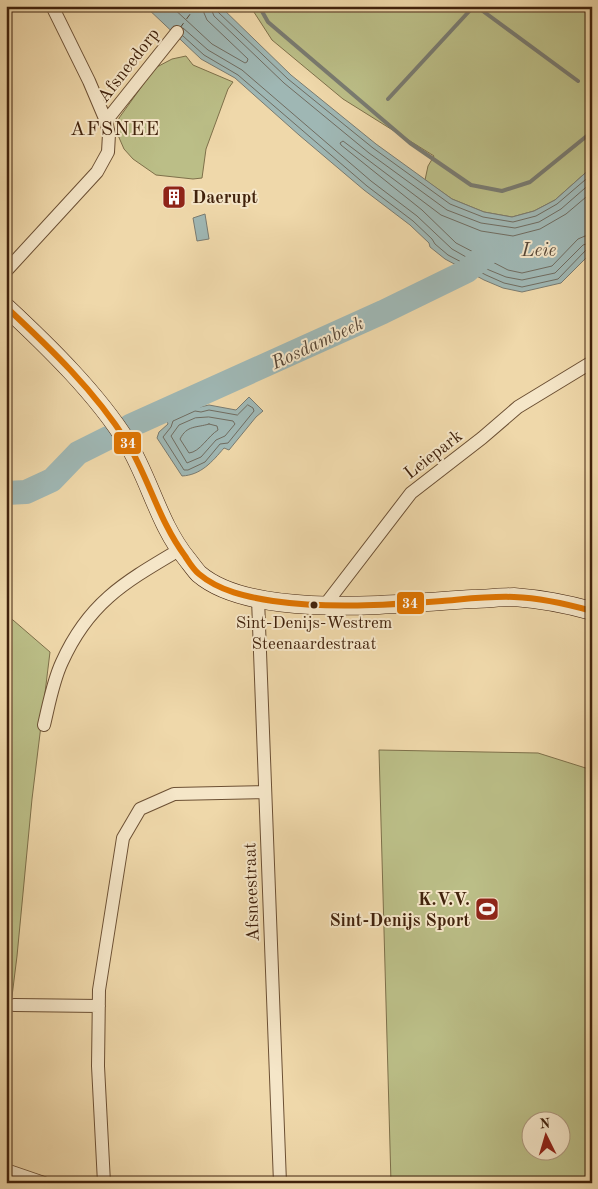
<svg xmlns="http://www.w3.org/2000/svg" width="598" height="1189" font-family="'Old Standard TT',serif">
<rect width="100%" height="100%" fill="#efd8aa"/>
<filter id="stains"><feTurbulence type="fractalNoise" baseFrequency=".004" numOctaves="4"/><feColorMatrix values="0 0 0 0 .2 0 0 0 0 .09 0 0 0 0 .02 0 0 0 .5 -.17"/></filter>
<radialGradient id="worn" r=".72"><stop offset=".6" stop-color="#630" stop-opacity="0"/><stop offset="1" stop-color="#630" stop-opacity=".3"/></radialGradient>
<path fill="#bbbe87" stroke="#7e704a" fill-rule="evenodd" d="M250 6H592V167L555 200 534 211 512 217 484 212 452 199 425 180 428 166 434 156 343 99 272 40Z
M186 56 193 65 233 82 228 89 206 149 202 178 193 179 156 175 133 159 124 149 117 133 119 118 155 68 172 59Z
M6 614 50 652 32 799 17 956 6 1045Z
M379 750 538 753 592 770V1183H391ZM530 1122H560V1152H530Z"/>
<path fill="#9fb7b4" stroke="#797b71" d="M145 6H220L291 75 376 144 452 199 484 212 512 217 534 211 555 200 592 167V252L561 283 522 292 503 288 484 280 445 259 430 247 429 243 410 225 364 190 299 135 235 78 201 59Z
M205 214 209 239 197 241 193 218Z
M249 397 263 411 256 417 229 450 224 448C212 462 201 475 182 476L157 438 159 432 168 424 166 419 197 404 200 407 209 405 236 410Z"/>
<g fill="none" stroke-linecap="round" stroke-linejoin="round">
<path stroke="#706c60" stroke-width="1" d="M171 6 212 44 245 63 247 62 248 59 207 20 204 13 203 6
M210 6 214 16 284 83 369 153 447 210 481 223 515 228 539 222 561 209 592 182
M217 6 218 12 288 79 373 148 450 204 483 217 513 222 536 216 557 204 592 174
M183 28 208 50 242 70 371 181 417 216 452 249 489 270 506 277 522 280 555 273 583 245 592 242
M183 36 204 55 238 75 367 186 413 221 432 239 435 244 448 255 486 275 504 283 522 287 558 279 586 250 592 249
M592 192 566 214 540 229 513 236 481 231 441 215 343 141 340 143 341 145 422 210 456 243 508 270 522 273 552 266 578 239 585 236 592 235
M248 405 253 408 254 411 228 443 220 444 205 462 188 470H184L163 437 171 427 173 421 195 411 201 412 209 410 237 415Z
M209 417 233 421 235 424 225 436 216 440 201 457 187 463 171 436 179 425 195 418Z
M209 424 217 426 218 430C208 436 200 452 189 453L180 439C187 425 196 428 209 424Z"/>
<path stroke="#797b71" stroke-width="4" d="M259 6 268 22 410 143 471 185 502 191 530 182 588 135 592 128
M476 6 578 81
M388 99 474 6
M180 404 183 411"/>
<path stroke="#9fb7b4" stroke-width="24" d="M130 426 383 312 467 271 491 250
M6 493 26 492 52 480 78 453 108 438"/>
<path stroke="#584736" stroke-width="1" stroke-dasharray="6 5" stroke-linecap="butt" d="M180 28 196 6"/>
<g stroke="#6c5034" stroke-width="14">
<path id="street" d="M106 121 177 32
M6 271 97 172 108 152 109 134 106 121 89 81 52 6
M258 599 280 1183
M325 605 411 493 482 438 518 407 592 362
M44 725C49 704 53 681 62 662 89 602 125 582 179 550
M14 1005 99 1006
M6 1170 44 1183
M104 1183 98 1066 99 990 123 838 140 809 174 794 264 792"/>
</g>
<g stroke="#41220c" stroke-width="19">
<path id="secondary" d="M6 307C48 346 97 394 127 442 150 480 159 525 187 559 191 564 195 570 199 574 254 621 402 603 472 599 486 599 500 597 514 597 540 599 567 604 592 611"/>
</g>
<use href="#street" stroke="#f5e6c8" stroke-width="12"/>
<use href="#secondary" stroke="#f5e6c8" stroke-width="18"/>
<g stroke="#f5e6c8" stroke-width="10">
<path id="bus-1" d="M6 307C50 348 95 391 127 442 149 479 159 521 185 556 189 562 193 569 199 574 219 591 247 597 273 601 329 609 386 605 442 601 466 599 490 596 514 597 540 598 567 604 592 611"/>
</g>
<use href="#bus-1" stroke="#de7401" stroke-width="6"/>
</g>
<defs>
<g id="building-square" transform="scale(1.25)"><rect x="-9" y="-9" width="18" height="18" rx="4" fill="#8f2418" stroke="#f5e6c8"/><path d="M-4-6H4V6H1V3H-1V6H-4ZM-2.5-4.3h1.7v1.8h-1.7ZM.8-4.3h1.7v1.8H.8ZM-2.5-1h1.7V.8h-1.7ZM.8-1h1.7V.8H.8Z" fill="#fff"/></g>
<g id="stadium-square" transform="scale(1.25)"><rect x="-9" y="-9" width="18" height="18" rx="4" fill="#8f2418" stroke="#f5e6c8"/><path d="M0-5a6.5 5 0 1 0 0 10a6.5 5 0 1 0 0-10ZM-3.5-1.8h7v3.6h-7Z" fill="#fff"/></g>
</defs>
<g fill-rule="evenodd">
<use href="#building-square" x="174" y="197"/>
<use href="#stadium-square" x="487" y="909"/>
</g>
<circle fill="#41220c" stroke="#f5e6c8" stroke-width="2" cx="314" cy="605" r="4.5"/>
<g text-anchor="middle" stroke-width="4" stroke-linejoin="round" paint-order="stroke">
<g font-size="17" fill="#41220c" stroke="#f5e6c8">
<text x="314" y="628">Sint-Denijs-Westrem<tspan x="314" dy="21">Steenaardestraat</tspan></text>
</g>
<g font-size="18" fill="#41220c" stroke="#f5e6c8">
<text transform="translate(128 65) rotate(-52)" y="6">Afsneedorp</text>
<text transform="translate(433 454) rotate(-38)" y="6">Leiepark</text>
<text transform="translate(251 892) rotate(-92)" y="6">Afsneestraat</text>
</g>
<g font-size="18" font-weight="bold" fill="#41220c" stroke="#f5e6c8" text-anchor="start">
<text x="192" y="203">Daerupt</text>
<text x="470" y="905" text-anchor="end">K.V.V.<tspan x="470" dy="21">Sint-Denijs Sport</tspan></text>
</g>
<g font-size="19" font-style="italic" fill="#584736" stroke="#f5e6c8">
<text x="539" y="256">Leie</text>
<text transform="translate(317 342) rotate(-25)" y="7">Rosdambeek</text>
</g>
<g font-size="20" letter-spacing="1" fill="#41220c" stroke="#f5e6c8">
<text x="115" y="135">AFSNEE</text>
</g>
</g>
<g stroke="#f5e6c8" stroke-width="2">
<rect x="113" y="431" width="29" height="24" rx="5" fill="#de7401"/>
<rect x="396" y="591" width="29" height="24" rx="5" fill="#de7401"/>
</g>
<g font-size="14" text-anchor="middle" font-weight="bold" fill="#fff">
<text x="128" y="448">34</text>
<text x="410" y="608">34</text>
</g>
<rect width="598" height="1189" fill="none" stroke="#efd8aa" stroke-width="25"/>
<rect x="8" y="8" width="583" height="1174" fill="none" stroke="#41220c" stroke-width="2.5"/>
<rect x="12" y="12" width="573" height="1164" fill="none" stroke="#41220c"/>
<g transform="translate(546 1136) rotate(355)"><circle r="24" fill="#f5e6c8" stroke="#ad987d"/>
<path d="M0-4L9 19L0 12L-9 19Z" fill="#8f2418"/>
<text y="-8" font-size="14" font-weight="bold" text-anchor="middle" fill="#41220c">N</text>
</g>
<rect width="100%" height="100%" filter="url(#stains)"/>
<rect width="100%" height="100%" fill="url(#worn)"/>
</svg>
